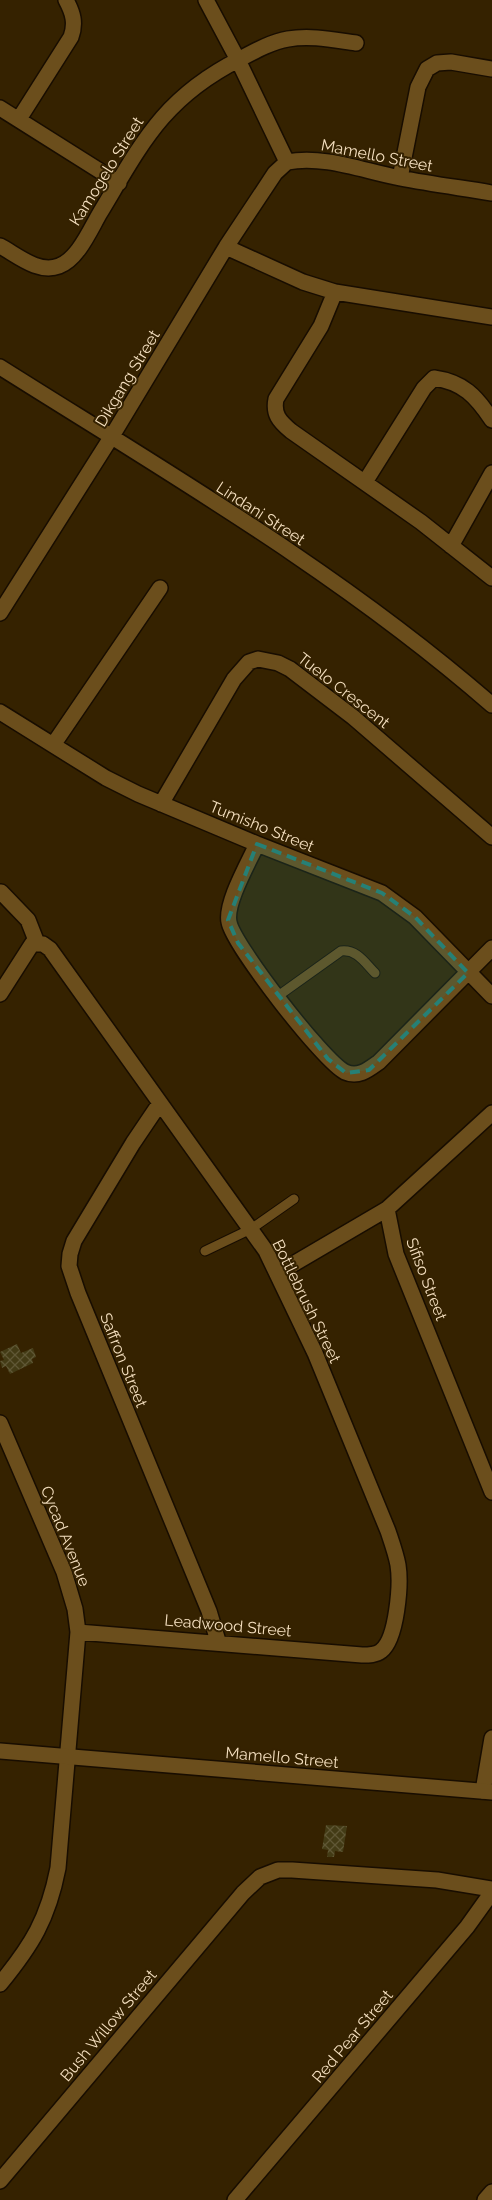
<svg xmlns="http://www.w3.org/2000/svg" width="492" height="2200" font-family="Raleway,sans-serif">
<defs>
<pattern id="building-cross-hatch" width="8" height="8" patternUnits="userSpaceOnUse" patternTransform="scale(1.25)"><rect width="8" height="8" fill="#433b15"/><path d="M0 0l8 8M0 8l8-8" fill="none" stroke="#5f5735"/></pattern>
</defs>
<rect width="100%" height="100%" fill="#352200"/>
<path fill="url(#building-cross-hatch)" d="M17 1344 21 1353 33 1348 36 1357 32 1359 33 1363 10 1374 6 1366 2 1368 0 1361 4 1360 0 1352Z
M326 1825 347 1826 343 1852 335 1851 334 1857H327L328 1850 322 1849Z"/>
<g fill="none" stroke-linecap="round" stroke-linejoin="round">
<g stroke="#180d00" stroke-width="11">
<path id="lane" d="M278 996 341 951C357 949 365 963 375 973
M205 1251 251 1229 294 1199"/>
</g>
<g stroke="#180d00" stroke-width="18">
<path id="street" d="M206 0 238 60 287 162
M0 108 119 183
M19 119 71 37C76 23 73 13 66 0
M287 162C325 155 363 171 400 178 431 184 462 188 492 193
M400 178 418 87 427 69 437 63 451 62 492 69
M0 246C17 255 38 274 59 266 78 259 90 230 100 213 142 143 163 98 240 59 255 51 271 42 288 39 311 35 334 40 356 43
M226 247 303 282 335 292 492 317
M335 292 321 326 276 399C273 414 279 421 291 431L421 522 492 578
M0 367C168 473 342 574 492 705
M365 482 424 388 434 378C463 382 476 396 492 420
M451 546 492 473
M0 613 112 436 226 247 275 173 287 162
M0 712 106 778 138 794 257 844 382 893 415 917 492 996
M53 745 160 588
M161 804 234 679 249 662 258 659 278 663 290 669 353 717 492 837
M257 844C249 862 225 903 229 922 233 945 324 1062 345 1072 358 1078 368 1070 379 1062L492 948
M1 892 28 920 37 943
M0 994 32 944H43L50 949 266 1251 315 1353 388 1531C392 1543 396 1554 398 1565 401 1584 397 1639 381 1651 376 1655 369 1655 362 1655L78 1632
M160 1103 133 1143 74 1241 70 1254 69 1266 78 1293 209 1611 218 1641
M492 1113 387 1209 396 1254 492 1492
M278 1273 387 1209
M0 1423 64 1572 75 1609 78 1632 58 1868C48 1919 32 1945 0 1984
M483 1791 492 1738
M0 2181 243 1893 260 1877 278 1870H292L437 1880 492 1889
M235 2200 467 1927 492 1892
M485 2200 492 2192"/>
</g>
<g stroke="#180d00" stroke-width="18">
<path id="secondary" d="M0 1751 492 1792"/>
</g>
<use href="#lane" stroke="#6b4e1c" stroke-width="9"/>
<use href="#street" stroke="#6b4e1c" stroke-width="15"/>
<use href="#secondary" stroke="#6b4e1c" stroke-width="15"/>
</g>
<path fill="#268076" fill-opacity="0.2" stroke="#268076" stroke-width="4" stroke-dasharray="10 6" stroke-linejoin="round" d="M257 844 382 893 415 917 468 973 369 1070 346 1073 328 1059 238 943 228 920Z"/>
<g text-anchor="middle" stroke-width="4" stroke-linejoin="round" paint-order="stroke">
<g font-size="16" fill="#f4dfbf" stroke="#352200">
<text transform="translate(377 155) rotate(11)" y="6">Mamello Street</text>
<text transform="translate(106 171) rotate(-58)" y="6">Kamogelo Street</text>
<text transform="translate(127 378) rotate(-59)" y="6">Dikgang Street</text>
<text transform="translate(261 513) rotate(33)" y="6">Lindani Street</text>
<text transform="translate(344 690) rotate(38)" y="6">Tuelo Crescent</text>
<text transform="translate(262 826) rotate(22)" y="6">Tumisho Street</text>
<text transform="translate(427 1279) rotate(69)" y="6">Sifiso Street</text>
<text transform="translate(307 1301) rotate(64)" y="6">Bottlebrush Street</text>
<text transform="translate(124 1360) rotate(68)" y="6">Saffron Street</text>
<text transform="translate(66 1536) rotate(68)" y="6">Cycad Avenue</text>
<text transform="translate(228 1625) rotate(5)" y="6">Leadwood Street</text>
<text transform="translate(282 1757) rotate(5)" y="6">Mamello Street</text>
<text transform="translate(108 2025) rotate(-50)" y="6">Bush Willow Street</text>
<text transform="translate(352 2036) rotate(-50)" y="6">Red Pear Street</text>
</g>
</g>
</svg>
